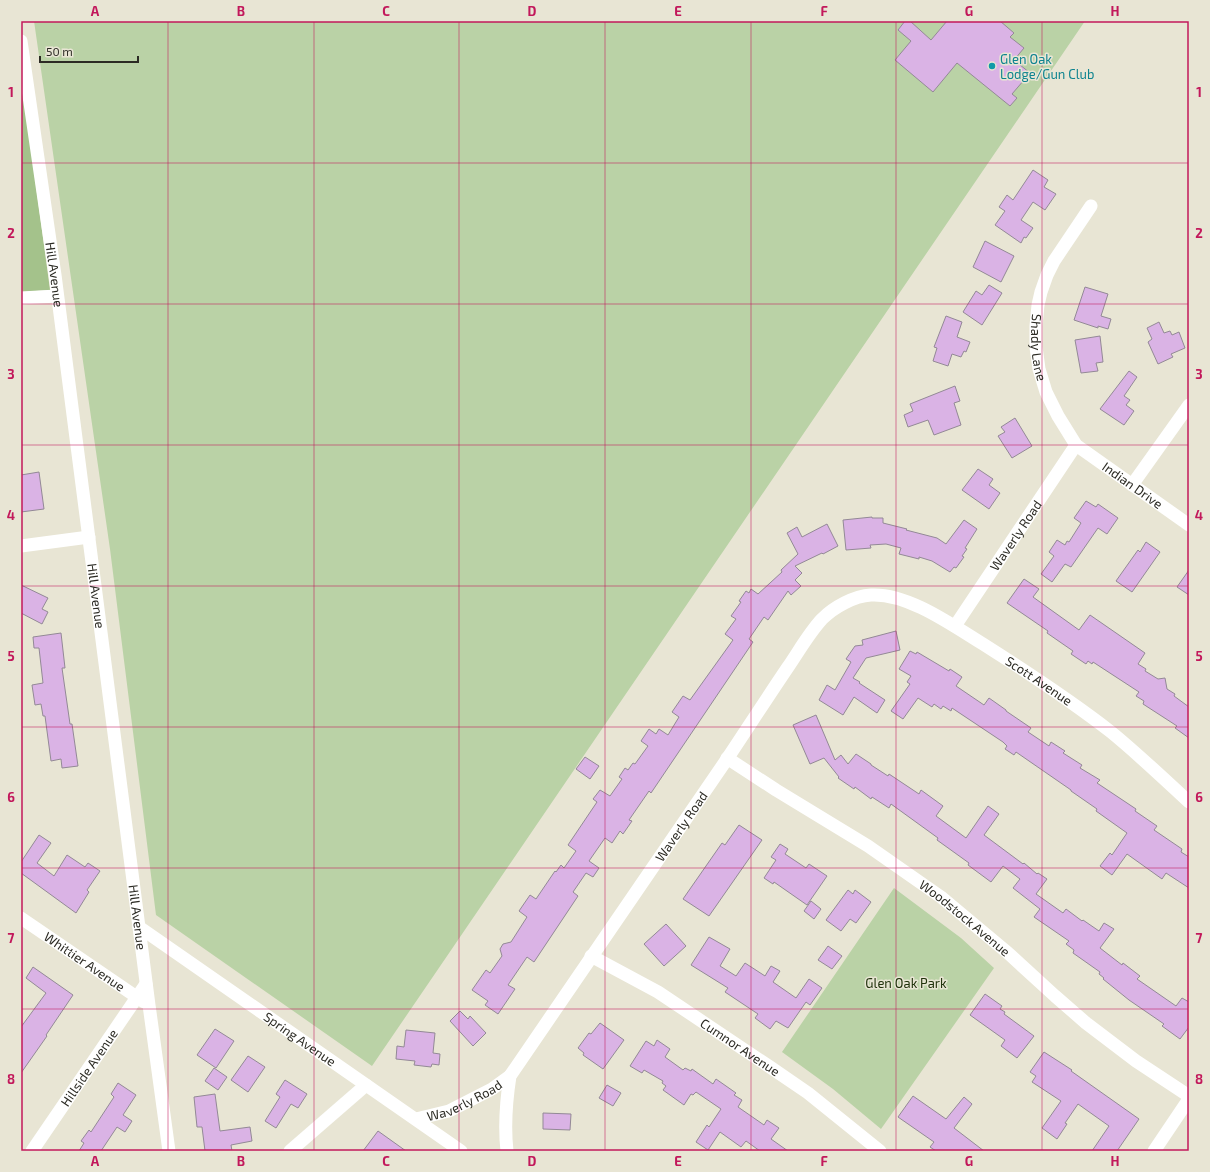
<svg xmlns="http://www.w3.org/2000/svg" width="1210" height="1172" font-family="'Exo 2',sans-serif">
<rect width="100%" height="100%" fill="#e8e5d4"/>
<path fill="#bad2a6" d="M34 21H1085L372 1066 156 915 110 549Z
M894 888 961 938 994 968 881 1129 833 1089 782 1052Z"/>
<path fill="#a4c28b" d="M21 74 50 290 21 292Z"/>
<path fill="#dab3e5" stroke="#938996" d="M905 21H910L931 40 947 21H1000L1014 33 1010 37 1024 48 1014 60 1030 73 1012 94 1017 98 1010 106 957 63 933 92 895 60 911 41 898 30Z
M1033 170 1048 180 1044 187 1056 194 1045 210 1033 202 1021 220 1033 228 1026 238 1024 237 1021 243 995 225 1005 211 999 207 1007 195 1013 200Z
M985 241 1014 256 1001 282 973 267Z
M989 285 1002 293 982 325 963 312 976 291 982 295Z
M1085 287 1108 294 1101 316 1111 319 1108 329 1098 326V328L1074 320Z
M946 316 962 322 957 337 970 342 966 352 964 351 961 357 952 354 948 366 933 361 937 348 934 347Z
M1159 322 1164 333 1170 331 1172 335 1179 332 1185 348 1171 354 1173 357 1158 364 1148 342 1152 339 1147 328Z
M1100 336 1103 362 1096 363 1098 371 1081 373 1075 340Z
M1129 371 1137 377 1124 396 1130 400 1126 405 1134 411 1124 425 1100 409Z
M955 386 960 401 954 403 961 425 934 435 928 420 908 427 904 415 913 411 910 404Z
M1015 418 1032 446 1012 458 998 436 1005 432 1001 427Z
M978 469 993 479 989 485 1000 493 989 509 962 490Z
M39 472 44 509 21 512V475Z
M1086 501 1096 507 1098 504 1118 518 1107 534 1098 528 1071 567 1065 564 1052 582 1041 574 1054 556 1049 552 1057 540 1065 545 1067 541 1069 542 1081 523 1074 518Z
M872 517V518H883V523L907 529 906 530 937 538 946 544 964 520 977 529 965 548 967 549 962 556 964 557 956 568 954 567 950 572 932 561 919 557V559L899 554 901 548 886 544 870 545 871 548 846 550 843 520Z
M827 524 838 546 823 554 822 553 795 566 802 573 795 580 801 586 791 595 788 591 768 620 764 617 749 639 753 642 651 793 649 791 629 820 632 821 623 834 620 831 612 843 605 838 589 861 599 868 593 877 586 873 573 892 578 896 534 962 527 957 508 985 515 989 498 1014 485 1005 488 1001 472 990 486 970 490 973 502 956 500 949 503 944 511 942 527 917 519 911 530 895 536 899 555 871 556 872 561 865 564 868 576 851 568 845 597 802 593 799 600 790 610 796 622 779 619 777 625 768 628 770 633 763 635 764 648 746 641 741 649 729 656 734 659 729 668 735 679 717 672 712 683 696 690 700 733 640 725 634 736 619 731 616 741 602 739 601 746 591 749 593 751 589 758 594 782 572 781 570 798 554 787 533 797 527 802 537Z
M1146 542 1160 552 1132 592 1116 581 1138 550 1140 552Z
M1189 570V595L1177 587Z
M1024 579 1039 589 1033 597 1079 630 1090 615 1145 653 1138 664 1146 669 1145 671 1158 679 1165 678 1167 689 1175 694 1174 696 1189 707V738L1175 728 1177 726 1143 704 1144 701 1136 696 1139 692 1093 662 1092 664 1088 661 1086 664 1071 654 1073 651 1047 633 1048 631 1007 603Z
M21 585 48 598 42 609 48 612 42 624 21 613Z
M896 631 900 650 866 658 853 678 860 682 859 683 885 700 877 713 854 697 843 715 819 700 827 685 835 690 851 662 846 659 855 646 863 645 862 640Z
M61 633 65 668H62L70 724H72L78 766 62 768 61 759 51 761 45 716H43L41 704 35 705 32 685 43 683 39 648H34L33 637Z
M910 651 916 654 917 652 949 671 950 669 962 677 956 686 984 705 989 698 1006 710V711L1031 728 1028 732 1049 746 1051 742 1065 751 1063 753 1082 765 1080 768 1100 780 1097 783 1136 809 1135 811 1157 826 1154 830 1182 849 1181 852 1189 857V888L1166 873 1162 879 1127 854 1112 875 1100 866 1110 853 1112 855 1127 833 1096 811 1097 809 1071 791V790L1016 752 1014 755 1005 749 1007 746 1003 742 952 708 951 711 943 706 941 709 934 704 932 707 918 698 903 719 891 711 910 684 907 682 911 676 899 669Z
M816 715 835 760 841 755 848 764 856 754 871 764V765L888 776 889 774 919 794 921 790 943 806 936 816 966 838 988 806 999 814 984 835 1023 864 1024 863 1037 874 1038 873 1047 879 1036 894 1063 913 1066 909 1082 921 1083 920 1099 931 1104 923 1114 929 1100 948 1122 965 1123 963 1140 976 1137 979 1176 1006 1182 998 1189 1002V1027L1180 1039 1162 1026 1164 1024 1129 1000 1103 979 1104 978 1099 974 1100 972 1073 953 1074 950 1066 944 1069 941 1034 917 1040 909 1013 888 1020 879 1003 866 991 882 968 865 969 863 937 840 938 838 891 804 889 808 872 797 871 799 855 787 854 789 838 778 839 777 824 758 810 764 793 725Z
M585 757 599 766 590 779 576 769Z
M739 825 762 840 709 916 683 899 722 843 725 845Z
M39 835 51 843 37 863 54 876 67 855 85 867 88 863 100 871 87 890 89 892 76 913 21 873V862Z
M780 844 788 849 785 854 806 868 809 864 827 876 807 905 774 882 773 884 764 878 776 860 771 857Z
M848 890 853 894 855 890 871 902 856 923 850 919 841 931 826 920Z
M811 901 821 909 814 919 804 911Z
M666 924 686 946 664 966 644 944Z
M709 937 730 949 720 966 736 976 745 963 765 976 771 966 780 971 773 982 796 998 809 979 822 988 810 1005 806 1002 788 1028 776 1021 770 1029 755 1018 758 1014 725 992 728 988 691 965Z
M828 946 842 956 832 969 818 960Z
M33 967 73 995 46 1035 47 1036 21 1073V1027L46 993 26 978Z
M985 994 1002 1006 1000 1009 1005 1012 1004 1014 1034 1036 1017 1058 1001 1046 1005 1040 970 1015Z
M460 1011 468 1019 470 1016 486 1033 473 1046 450 1021Z
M600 1023 624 1040 603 1069 583 1055 584 1053 578 1048 589 1033 591 1034Z
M215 1029 234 1041 216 1068 197 1055Z
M406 1030 435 1033 433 1053 440 1054 439 1065 432 1064 431 1067 414 1065 415 1061 396 1059 397 1046 404 1047Z
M657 1040 670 1049 665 1057 683 1070 685 1068 691 1071 692 1069 713 1084 716 1079 736 1093 734 1095 742 1100 738 1107 764 1125 767 1120 779 1128 771 1139 788 1151H760L746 1141 741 1147 720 1132 708 1150 696 1142 707 1125 709 1127 721 1109 696 1092 693 1095 691 1094 684 1105 663 1090 666 1086 662 1083 663 1081 644 1070 642 1073 630 1066 646 1041 654 1046Z
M1044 1052 1072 1070 1071 1071 1139 1119 1117 1151H1092L1109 1126 1078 1104 1065 1123 1067 1124 1057 1139 1042 1128 1061 1101 1032 1082 1036 1076 1030 1072Z
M248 1056 265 1067 248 1092 231 1080Z
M214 1068 227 1077 218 1090 205 1081Z
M285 1080 307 1094 298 1108 291 1104 276 1128 265 1121 280 1097 276 1094Z
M118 1083 136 1095 123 1115 132 1121 125 1132 117 1127 101 1151H79L84 1143 81 1141 89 1130 91 1132 114 1097 111 1094Z
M607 1085 621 1093 613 1106 599 1098Z
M215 1094 220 1131 250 1127 252 1141 231 1145 232 1151H205L202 1127H197L194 1097Z
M913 1096 946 1119 964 1097 972 1104 954 1128 984 1151H936L930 1147 934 1142 898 1117Z
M543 1113 571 1114 570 1130 543 1129Z
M378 1131 406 1151H363Z"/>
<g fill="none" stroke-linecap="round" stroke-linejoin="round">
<g stroke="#fff" stroke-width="13">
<path id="s1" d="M21 41 55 275 149 1005 169 1151"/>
<path id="s2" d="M1091 206 1054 261 1047 275 1041 292 1038 305 1036 326V347L1039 369 1046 392 1058 416 1076 445 1189 525"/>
<path d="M21 298 57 296"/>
<path d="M1132 485 1189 405"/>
<path d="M21 546 89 537"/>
<path id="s3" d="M955 626 1076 445"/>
<path id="s4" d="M727 758 776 790 868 846 941 897 1008 953 1055 996 1086 1023 1136 1061 1189 1096"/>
<path id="s5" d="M21 918 144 1002"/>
<path id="s6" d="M139 927 461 1151"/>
<path id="s7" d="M591 956 658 992 770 1067 808 1093 880 1151"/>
<path id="s8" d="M416 1119 449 1111 492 1089 510 1076"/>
<path id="s9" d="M32 1151 146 984"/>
<path d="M290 1151 366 1085"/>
<path id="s10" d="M507 1151C504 1125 506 1102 510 1076 582 970 655 865 727 759 747 729 767 698 788 667 799 651 809 633 822 619 834 607 854 596 871 595 908 593 952 625 983 644 1027 672 1070 700 1111 732 1138 754 1163 778 1189 802"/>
<path d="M1154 1151 1189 1099"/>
</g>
</g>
<path fill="none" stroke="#c2185b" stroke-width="1" stroke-opacity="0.55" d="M168 21V1151M314 21V1151M459 21V1151M605 21V1151M751 21V1151M896 21V1151M1042 21V1151M21 163H1189M21 304H1189M21 445H1189M21 586H1189M21 727H1189M21 868H1189M21 1009H1189"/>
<circle fill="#0f9aa8" stroke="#e8e5d4" stroke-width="1.5" cx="992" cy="66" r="4"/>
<g text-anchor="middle" stroke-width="3" stroke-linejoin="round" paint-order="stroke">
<g font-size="13" fill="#0d838f" stroke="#e8e5d4" text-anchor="start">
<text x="1000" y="64">Glen Oak<tspan x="1000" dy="15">Lodge/Gun Club</tspan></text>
</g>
<g font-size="13" fill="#2c2b24" stroke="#e8e5d4">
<text dy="5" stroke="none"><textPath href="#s1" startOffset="236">Hill Avenue</textPath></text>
<text dy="5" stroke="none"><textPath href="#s2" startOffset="156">Shady Lane</textPath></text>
<text dy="5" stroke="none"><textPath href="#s2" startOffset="332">Indian Drive</textPath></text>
<text dy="5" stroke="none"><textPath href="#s3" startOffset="109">Waverly Road</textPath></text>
<text dy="5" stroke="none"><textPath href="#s1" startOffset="560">Hill Avenue</textPath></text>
<text dy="5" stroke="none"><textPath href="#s10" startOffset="875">Scott Avenue</textPath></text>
<text dy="5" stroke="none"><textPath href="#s10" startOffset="378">Waverly Road</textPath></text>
<text dy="5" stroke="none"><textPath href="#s1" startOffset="884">Hill Avenue</textPath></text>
<text dy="5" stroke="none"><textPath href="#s4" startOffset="287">Woodstock Avenue</textPath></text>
<text dy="5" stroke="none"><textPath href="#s5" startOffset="77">Whittier Avenue</textPath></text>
<text dy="5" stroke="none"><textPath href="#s6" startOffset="196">Spring Avenue</textPath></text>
<text dy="5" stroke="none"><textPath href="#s7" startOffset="175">Cumnor Avenue</textPath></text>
<text dy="5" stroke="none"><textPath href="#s9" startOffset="101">Hillside Avenue</textPath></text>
<text dy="5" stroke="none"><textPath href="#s8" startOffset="52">Waverly Road</textPath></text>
</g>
<g font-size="13" fill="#21330c" stroke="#e8e5d4">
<text x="906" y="988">Glen Oak Park</text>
</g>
</g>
<rect width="1210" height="1172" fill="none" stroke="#e8e5d4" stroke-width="44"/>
<path d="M40 56v6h98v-6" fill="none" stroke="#2c2b24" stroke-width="2"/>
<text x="46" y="56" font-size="12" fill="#2c2b24" stroke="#e8e5d4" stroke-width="3" paint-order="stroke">50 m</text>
<rect x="22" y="22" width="1166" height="1128" fill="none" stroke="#c2185b" stroke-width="1.5"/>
<g font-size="13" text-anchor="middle" font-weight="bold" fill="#c2185b">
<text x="95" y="16">A</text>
<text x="241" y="16">B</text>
<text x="386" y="16">C</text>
<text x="532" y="16">D</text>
<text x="678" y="16">E</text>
<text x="824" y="16">F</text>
<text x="969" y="16">G</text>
<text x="1115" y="16">H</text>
<text x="11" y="97">1</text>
<text x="1199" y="97">1</text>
<text x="11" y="238">2</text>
<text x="1199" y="238">2</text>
<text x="11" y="379">3</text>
<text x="1199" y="379">3</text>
<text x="11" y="520">4</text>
<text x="1199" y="520">4</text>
<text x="11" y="661">5</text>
<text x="1199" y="661">5</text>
<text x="11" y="802">6</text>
<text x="1199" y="802">6</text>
<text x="11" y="943">7</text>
<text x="1199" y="943">7</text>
<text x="11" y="1084">8</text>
<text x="1199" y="1084">8</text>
<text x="95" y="1166">A</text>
<text x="241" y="1166">B</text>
<text x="386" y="1166">C</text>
<text x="532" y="1166">D</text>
<text x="678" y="1166">E</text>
<text x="824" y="1166">F</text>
<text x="969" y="1166">G</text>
<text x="1115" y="1166">H</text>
</g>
</svg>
